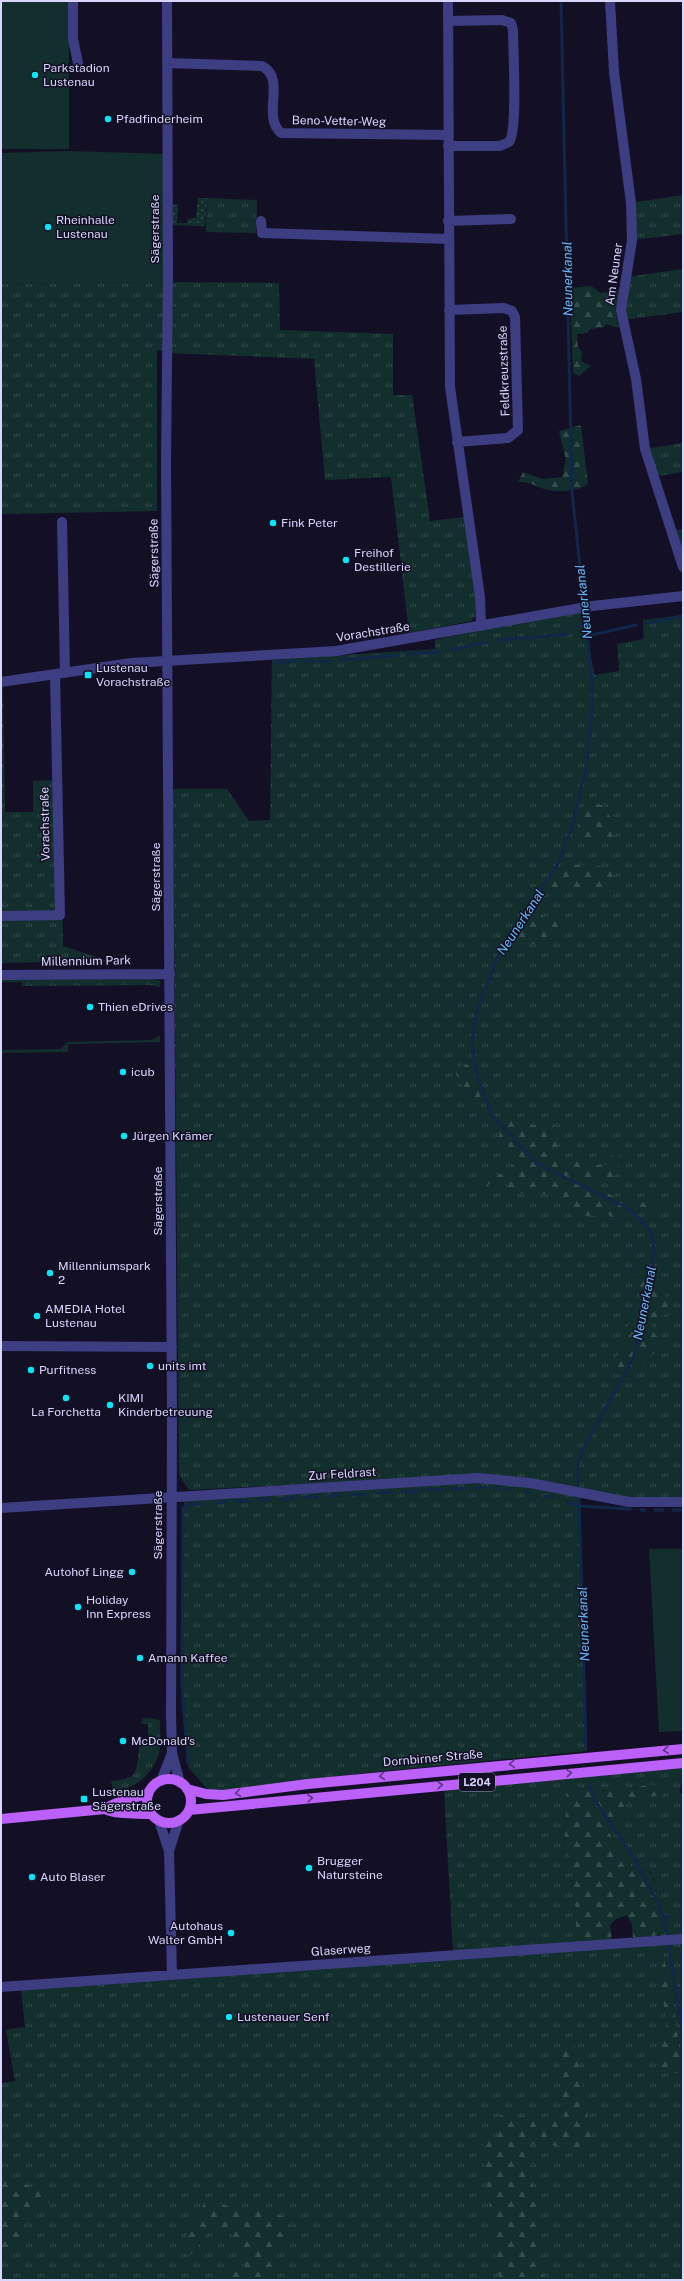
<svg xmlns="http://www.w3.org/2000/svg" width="684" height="2281" font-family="'Public Sans',sans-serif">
<defs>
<pattern id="grass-tufts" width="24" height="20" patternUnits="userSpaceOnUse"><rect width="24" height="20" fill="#132f2d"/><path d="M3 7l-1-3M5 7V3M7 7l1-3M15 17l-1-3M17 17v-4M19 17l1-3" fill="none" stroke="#354c4c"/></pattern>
<pattern id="forest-firs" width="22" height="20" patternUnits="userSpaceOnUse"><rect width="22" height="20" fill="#132f2d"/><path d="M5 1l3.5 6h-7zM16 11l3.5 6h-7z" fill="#354c4c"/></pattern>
<pattern id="garden-dots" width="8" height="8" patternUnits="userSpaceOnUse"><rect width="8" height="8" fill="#132f2d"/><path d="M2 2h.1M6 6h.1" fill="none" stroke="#354c4c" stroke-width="1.8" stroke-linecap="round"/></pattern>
</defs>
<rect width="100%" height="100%" fill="#131025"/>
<path fill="url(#grass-tufts)" d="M683 195V234L632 240 631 203Z
M207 198 257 200 256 233 206 232Z
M683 269V312L623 320 626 277Z
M156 282 279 283 280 330 393 334V395H412L430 521 464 517 475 596V616L471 621 409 633 391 477 325 480 314 359 169 353 157 350V511L1 514V284Z
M683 443V472L653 477 645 449Z
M683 529V548L678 550 672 531Z
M580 611 595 675 619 671 617 644 644 639 643 620 683 615V1499L626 1498 445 1477 189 1490 179 1475 173 789H227L249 821 270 820 272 660 435 649V640L478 630Z
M1 687H3L5 812H33V781L60 780 63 946 108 961 1 963Z
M152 979 160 981V987L149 985 22 986V982H2L1 990V981L3 980Z
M160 1036V1042L68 1044V1052L1 1053V1050L61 1049 67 1042 151 1040Z
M462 1482 517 1484 579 1497 587 1751 354 1774 218 1791H209L189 1768 185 1746 182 1647 184 1501Z
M143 1718 157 1719 160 1721C160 1731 161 1743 159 1753 155 1771 133 1793 113 1789L111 1781C139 1779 136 1772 139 1748 140 1745 141 1743 141 1739H148V1724H141Z
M683 1764V1783H681L680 1793H683V2280H1V2083L15 2081 6 2030 25 2027 21 1990 660 1944V1919L654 1901 657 1889 651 1872 633 1869 608 1831 625 1818V1810L627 1801 662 1795 646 1785 617 1792 567 1786 564 1846 574 1868 572 1889 576 1910V1943L453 1951 444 1791Z"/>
<path fill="url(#forest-firs)" d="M591 286 601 293 619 290 616 312 619 328 606 324 604 327 590 329 587 333 577 334 578 347 582 352 581 361 591 366 579 376 573 373 570 288Z
M581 425 588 484C578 491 558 493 545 489 532 486 534 482 518 482L523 472 542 479 562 477 566 460 559 431Z
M585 801C609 804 605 810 616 828L612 839H575Z
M565 864 609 867 617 887V892L546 890Z
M534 906 544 917 565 921 563 926 547 931 550 943 510 945Z
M466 1064 473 1069 481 1099 480 1106 470 1103 456 1074 459 1067Z
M513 1119 535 1126 549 1124 555 1127 553 1138 557 1142 559 1155 573 1165 581 1158 589 1167 601 1164 610 1165 613 1150 617 1149 620 1150 618 1173 610 1179 591 1180 592 1186 625 1202 655 1203 661 1205 646 1210 622 1207 627 1214 625 1218 611 1217 606 1212 591 1217 581 1214 573 1216 563 1208 560 1197C550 1195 538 1192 527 1193 521 1193 517 1194 510 1193L506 1181 492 1182 484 1188 480 1187 486 1175 511 1173 513 1163C500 1146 494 1140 504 1120Z
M642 1272 664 1292 671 1305 666 1314 652 1322 653 1331 658 1338 656 1351 645 1363 636 1359 621 1376 612 1372 609 1366C616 1354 631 1345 625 1329L631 1322 640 1320V1288L631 1281Z
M646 1785H662V1795L627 1801 625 1810V1818L608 1831 633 1869 650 1872 657 1889 654 1901 660 1919V1935L633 1939 632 1925 627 1915 616 1919 610 1925 612 1941 576 1943V1910L572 1889 574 1869 564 1846 567 1786 617 1792Z
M658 1950 662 1952 670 1982 683 2073H664C657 2061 655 2045 659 2032L667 2029 663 2000 655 1993 661 1986Z
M574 2043 594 2148 528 2144 544 2280H499L481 2134 498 2139 501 2115 564 2119 558 2048Z
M12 2179 50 2194 51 2202 38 2205 29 2216 15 2251 1 2261V2180Z
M206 2201 287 2217 291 2233 276 2242V2261L270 2280H223L230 2265 243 2266C249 2239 233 2235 212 2225L198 2247 188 2257 187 2228Z"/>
<path fill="url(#garden-dots)" d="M198 198H207L205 226 174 225 173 222V204H178L177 223H187L188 219 196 218Z"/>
<path fill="#132f2d" d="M1 1H69V149H1Z
M69 151 166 154 164 282 1 284V153Z
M649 1549H683V1731L659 1732Z"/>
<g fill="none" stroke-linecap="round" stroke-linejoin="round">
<path stroke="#102749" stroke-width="3" d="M561 1 572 492 592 680V712L586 768 572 826 558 864 500 951 476 1013 472 1044 477 1076 491 1114 536 1163 628 1208 645 1224 650 1232 654 1244 652 1275 643 1322 633 1359 581 1453 578 1463 586 1746
M647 623 683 616
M577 627 585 622
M587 636 636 625
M499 640 568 634
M451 650 487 642
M408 654 441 652
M340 660 399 655
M304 661H330
M275 662 294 661
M475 1488 486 1487
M495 1488H498
M452 1489 465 1488
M506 1489H509
M428 1490 442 1489
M402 1492 418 1491
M526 1492H529
M377 1493 391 1492
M351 1495 365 1494
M328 1496 340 1495
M545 1496 551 1497
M304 1497H318
M282 1499 294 1498
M259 1500 271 1499
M236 1501H248
M568 1502 579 1506 631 1509
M215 1503 225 1502
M641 1510H645
M655 1510H663
M673 1510H683
M188 1763 182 1686 183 1508 186 1505 202 1504
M589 1784 594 1799 634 1858 659 1905 667 1933 683 2036
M662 1915 669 1917"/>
<path stroke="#3d3d82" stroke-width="10" d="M73 1V39L78 63
M167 1 168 270 166 463 172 1414 171 1715 172 1753 180 1783
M448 1 450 387 480 597 481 626
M610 1 614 72 631 203 632 240 621 310 636 379 645 449 683 567
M167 63 262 66C287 79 261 115 281 133L448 135
M448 146H500L509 142C518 131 513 50 513 30L511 23 502 20 448 21
M261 221 262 233 448 239
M448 221 511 219
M449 310 504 308 512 311 515 317 518 430 508 438 457 442
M62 522 65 673
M1 682 131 663 336 651 592 606 683 596
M1 916 60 915 55 674
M1 975 170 974
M1 1346 172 1347
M1 1508 478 1478 530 1483 629 1502H683
M161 1781 172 1753
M159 1821 169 1851
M172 1975 169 1851 179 1820
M1 1987 683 1939"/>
<path stroke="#bb61f9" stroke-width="10" d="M147 1801a22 22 0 1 1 44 0a22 22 0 1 1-44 0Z
M187 1789 206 1794 223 1795 308 1784 683 1749
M105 1809C117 1800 135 1799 148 1793
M189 1810 683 1763
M1 1819 105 1809C117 1815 137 1813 151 1814"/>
</g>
<defs><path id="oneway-chevron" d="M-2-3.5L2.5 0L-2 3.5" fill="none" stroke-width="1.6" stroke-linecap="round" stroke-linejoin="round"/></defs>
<g stroke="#5f3484">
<use href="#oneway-chevron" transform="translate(666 1750) rotate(175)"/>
<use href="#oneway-chevron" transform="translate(512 1764) rotate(175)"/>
<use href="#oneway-chevron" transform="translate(569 1773) rotate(-5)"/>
<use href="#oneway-chevron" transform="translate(382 1776) rotate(174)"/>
<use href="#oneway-chevron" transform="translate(440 1785) rotate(-5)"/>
<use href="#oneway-chevron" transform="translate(238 1793) rotate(172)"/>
<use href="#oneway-chevron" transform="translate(310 1798) rotate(-6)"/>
</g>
<g fill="#09e5f6" stroke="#131025" stroke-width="1.5">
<circle cx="35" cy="75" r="4"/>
<circle cx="108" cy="119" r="4"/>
<circle cx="48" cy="227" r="4"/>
<circle cx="273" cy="523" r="4"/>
<circle cx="346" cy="560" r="4"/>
<rect x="84" y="671" width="8" height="8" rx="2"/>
<circle cx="90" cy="1007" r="4"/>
<circle cx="123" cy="1072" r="4"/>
<circle cx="124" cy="1136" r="4"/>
<circle cx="50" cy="1273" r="4"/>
<circle cx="37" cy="1316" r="4"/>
<circle cx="150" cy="1366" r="4"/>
<circle cx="31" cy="1370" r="4"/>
<circle cx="66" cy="1398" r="4"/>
<circle cx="110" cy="1405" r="4"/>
<circle cx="132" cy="1572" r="4"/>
<circle cx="78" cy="1607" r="4"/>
<circle cx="140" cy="1658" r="4"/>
<circle cx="123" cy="1741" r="4"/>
<rect x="80" y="1795" width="8" height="8" rx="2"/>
<circle cx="309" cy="1868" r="4"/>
<circle cx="32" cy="1877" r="4"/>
<circle cx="231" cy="1933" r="4"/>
<circle cx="229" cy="2017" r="4"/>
</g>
<g text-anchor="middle" stroke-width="3" stroke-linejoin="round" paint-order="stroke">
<rect fill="#131025" stroke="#9e9abc" stroke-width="1" x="459" y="1773" width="36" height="18" rx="3"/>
<g font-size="11" font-weight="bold" fill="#d9d5fd">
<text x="477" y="1786">L204</text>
</g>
<g font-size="12" fill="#d9d5fd" stroke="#131025" text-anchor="start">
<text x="43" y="72">Parkstadion<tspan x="43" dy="14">Lustenau</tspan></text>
<text x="116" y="123">Pfadfinderheim</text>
<text x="56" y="224">Rheinhalle<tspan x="56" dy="14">Lustenau</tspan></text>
<text x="281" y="527">Fink Peter</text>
<text x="354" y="557">Freihof<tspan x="354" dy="14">Destillerie</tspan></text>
<text x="96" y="672">Lustenau<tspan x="96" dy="14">Vorachstraße</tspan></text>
<text x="98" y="1011">Thien eDrives</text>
<text x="131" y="1076">icub</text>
<text x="132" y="1140">Jürgen Krämer</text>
<text x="58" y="1270">Millenniumspark<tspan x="58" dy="14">2</tspan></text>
<text x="45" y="1313">AMEDIA Hotel<tspan x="45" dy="14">Lustenau</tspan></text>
<text x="158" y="1370">units imt</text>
<text x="39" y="1374">Purfitness</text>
<text x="118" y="1402">KIMI<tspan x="118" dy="14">Kinderbetreuung</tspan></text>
<text x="66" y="1416" text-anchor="middle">La Forchetta</text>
<text x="124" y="1576" text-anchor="end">Autohof Lingg</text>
<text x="86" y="1604">Holiday<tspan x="86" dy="14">Inn Express</tspan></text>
<text x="148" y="1662">Amann Kaffee</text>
<text x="131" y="1745">McDonald's</text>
<text x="92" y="1796">Lustenau<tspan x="92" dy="14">Sägerstraße</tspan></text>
<text x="317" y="1865">Brugger<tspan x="317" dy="14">Natursteine</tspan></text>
<text x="40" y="1881">Auto Blaser</text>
<text x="223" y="1930" text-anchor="end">Autohaus<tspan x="223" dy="14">Walter GmbH</tspan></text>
<text x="237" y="2021">Lustenauer Senf</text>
</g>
<g font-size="12" fill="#d9d5fd" stroke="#131025">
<text transform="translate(339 121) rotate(1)" y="4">Beno-Vetter-Weg</text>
<text transform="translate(155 229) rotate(-90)" y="4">Sägerstraße</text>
<text transform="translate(614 274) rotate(-82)" y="4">Am Neuner</text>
<text transform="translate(504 371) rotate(-92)" y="4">Feldkreuzstraße</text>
<text transform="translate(154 553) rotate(-91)" y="4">Sägerstraße</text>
<text transform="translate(373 632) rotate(-9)" y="4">Vorachstraße</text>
<text transform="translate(45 824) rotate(-91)" y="4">Vorachstraße</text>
<text transform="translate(156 877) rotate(-90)" y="4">Sägerstraße</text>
<text transform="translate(86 961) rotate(-1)" y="4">Millennium Park</text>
<text transform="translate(158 1201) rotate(-90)" y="4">Sägerstraße</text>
<text transform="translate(342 1474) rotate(-4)" y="4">Zur Feldrast</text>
<text transform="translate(158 1525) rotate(-90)" y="4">Sägerstraße</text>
<text transform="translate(433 1758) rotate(-5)" y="4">Dornbirner Straße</text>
<text transform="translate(341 1950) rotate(-4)" y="4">Glaserweg</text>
</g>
<g font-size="13" font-style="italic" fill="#67baf9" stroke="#131025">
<text transform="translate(567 279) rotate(-91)" y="5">Neunerkanal</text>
<text transform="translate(583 602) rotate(-96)" y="5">Neunerkanal</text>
<text transform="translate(520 922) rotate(-57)" y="5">Neunerkanal</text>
<text transform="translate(644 1303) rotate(-79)" y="5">Neunerkanal</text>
<text transform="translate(583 1624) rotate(-92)" y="5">Neunerkanal</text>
</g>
</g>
<rect width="684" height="2281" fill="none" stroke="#d9d5fd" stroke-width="4"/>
</svg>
